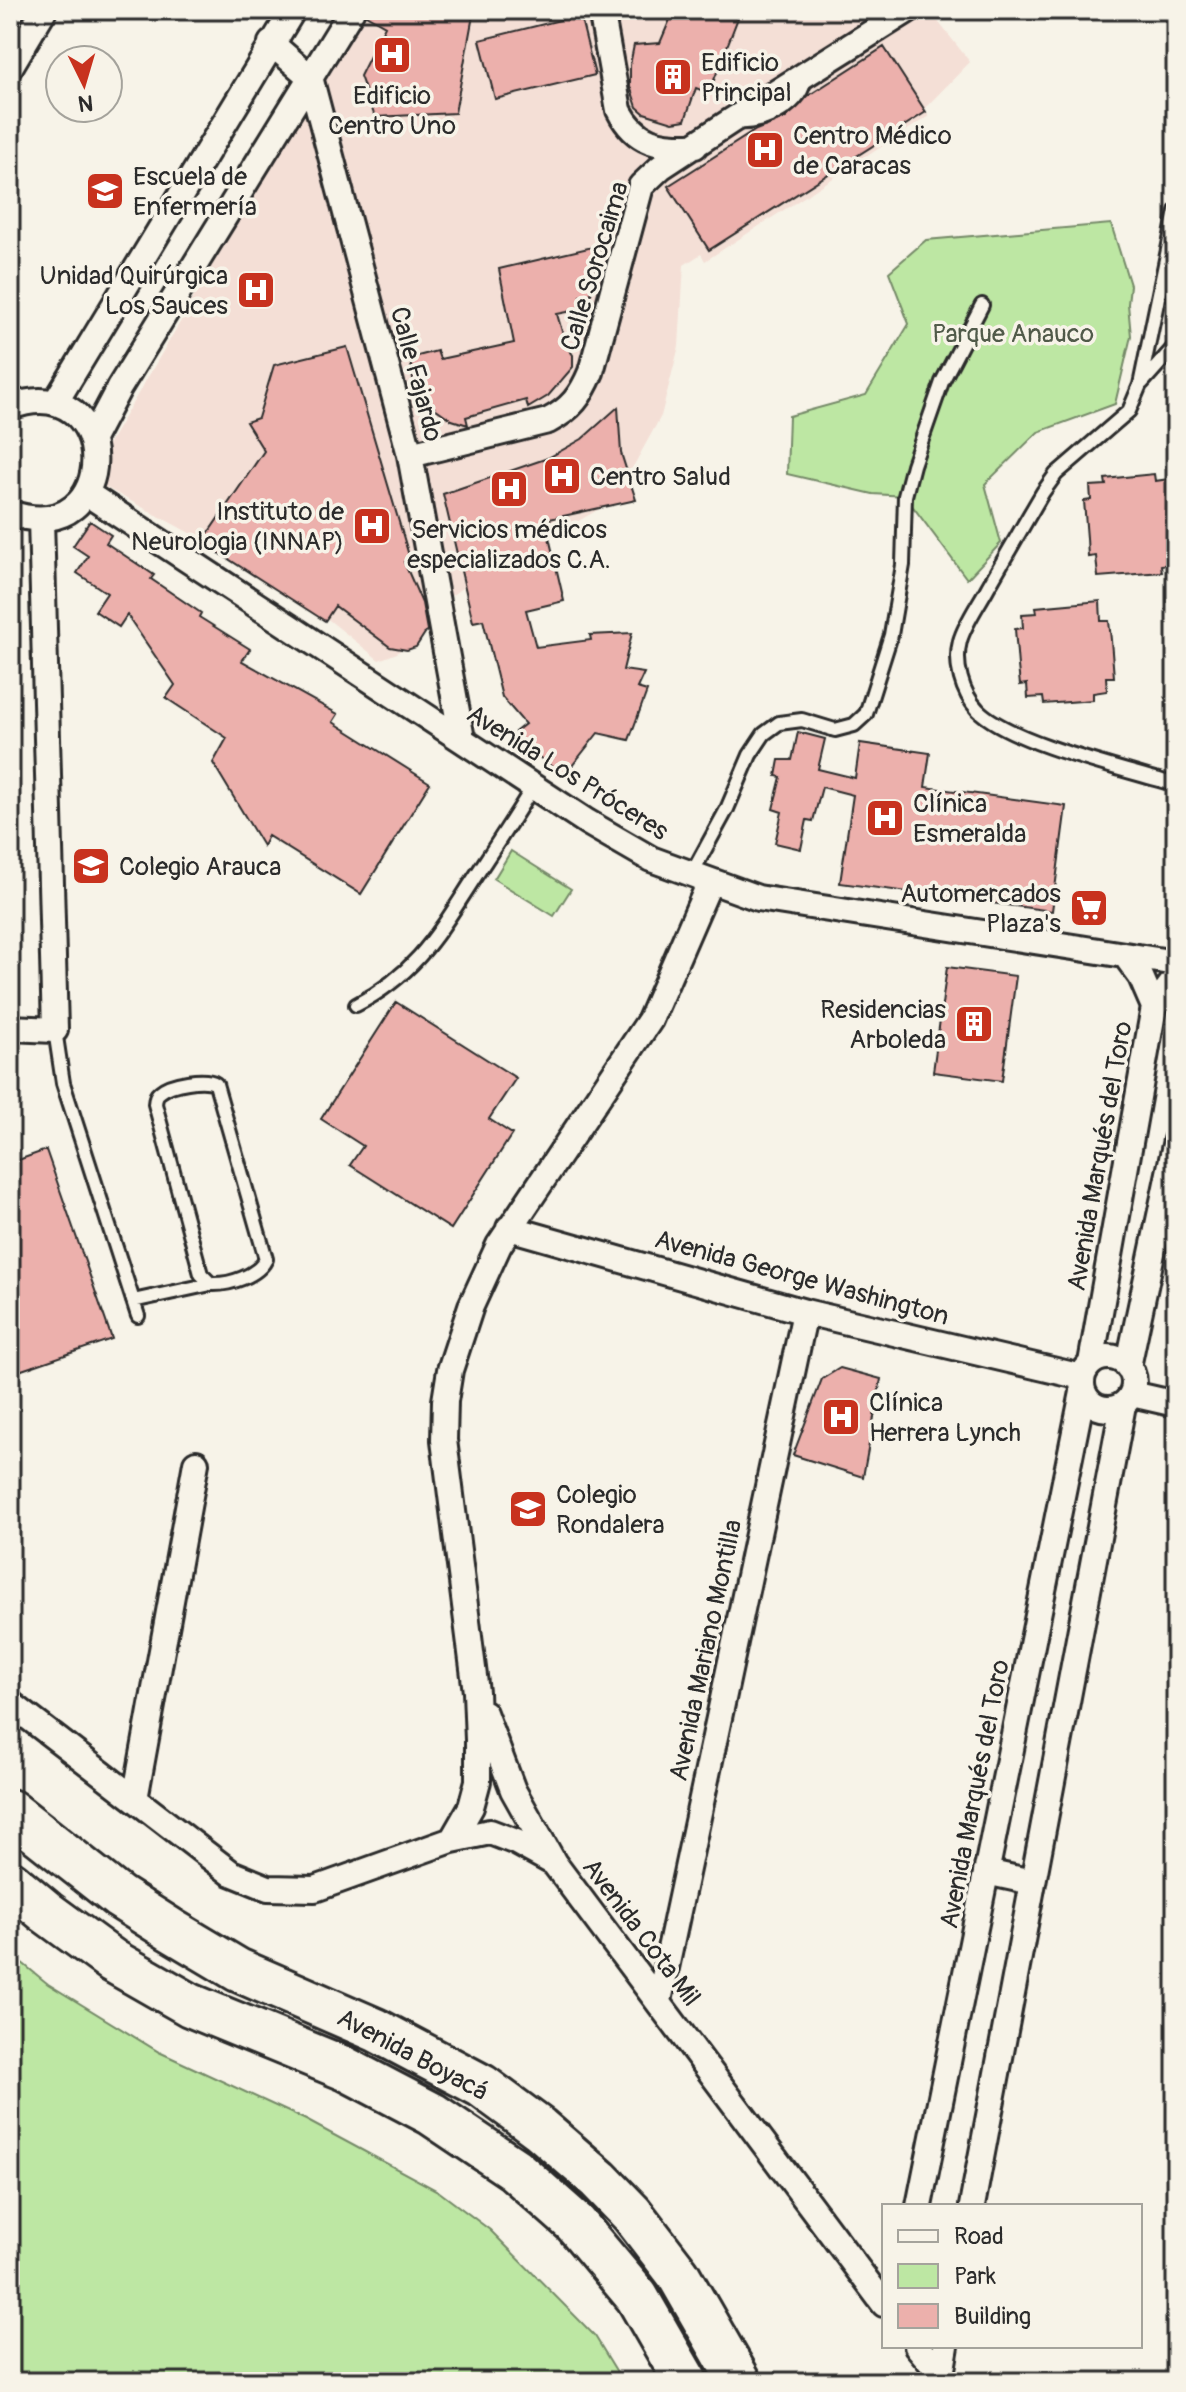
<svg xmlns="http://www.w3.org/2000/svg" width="1186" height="2392" font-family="Pangolin,sans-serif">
<rect width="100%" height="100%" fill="#f7f3e8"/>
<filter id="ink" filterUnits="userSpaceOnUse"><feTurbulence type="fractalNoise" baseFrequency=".0125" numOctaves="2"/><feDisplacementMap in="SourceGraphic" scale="16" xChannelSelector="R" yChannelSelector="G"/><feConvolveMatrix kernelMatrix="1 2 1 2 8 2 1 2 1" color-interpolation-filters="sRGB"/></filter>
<g filter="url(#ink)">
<path fill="#f4dfd6" d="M355 10H929L970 62 925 108 929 116 705 261 701 254 684 265 679 346 661 416 633 467 601 508 459 590 432 611 422 631 397 653 379 660 309 604 221 550 105 487 99 479 103 453 182 319 237 212Z"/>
<path fill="#bde7a3" stroke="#748967" stroke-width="2" d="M1111 224 1130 285 1128 304 1131 336 1115 404 1038 432 985 484 1001 543 967 579 905 496 873 494 787 474 789 416 866 395 909 324 889 272 926 240Z
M511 851 571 889 554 916 494 879Z
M10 1953 48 1984 159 2052 306 2120 438 2191 490 2230 595 2336 623 2382H10Z"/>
<path fill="#ecb0ac" stroke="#2b2b2b" stroke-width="2" d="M367 10H474L455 113 375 117 360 76 385 26 366 15Z
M674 10H741L709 93 696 88 685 120 673 122 644 113 637 107 630 86V65L634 45 660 43Z
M580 15 595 75 495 99 480 40Z
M884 47 926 112 709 250 668 186 756 130 786 118 808 96Z
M601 245 591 294 580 296 583 309 557 314 566 345 573 355V367L548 396 528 408 526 400 466 417 468 425 452 420 429 404 413 379 410 358 437 351 440 359 514 343 499 269Z
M347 347 410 559 404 562 422 603 427 630 416 647 407 650 390 647 335 606 325 621 202 542 264 451 246 422 258 418 274 365Z
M618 407 621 453 636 500 545 520 564 601 526 610 536 647 591 640 590 635 632 633 623 670 644 673 637 688 647 691 629 740 598 733 564 776 526 747 515 732 525 724 502 697 483 620 473 622 443 494 548 458 582 439Z
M1154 474 1155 481 1169 479 1170 493H1176V563L1161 565 1162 572 1098 577 1096 556 1088 557 1087 538 1084 501 1091 500 1090 486 1106 485 1105 479Z
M90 521 111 535 106 543 154 575 151 579 201 613 199 617 250 649 242 661 338 714 333 722 430 783 361 894 268 836 263 846 213 763 227 738 166 698 175 685 127 615 119 627 95 611 107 593 77 573 88 556 73 546Z
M1100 601 1101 621H1109L1111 640 1114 677H1106L1107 691 1093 693V700L1044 704 1043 697 1028 698 1027 684 1020 685 1018 666 1015 629 1023 628 1022 614 1037 613 1036 607Z
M798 732 825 739 818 769 855 778 860 743 930 753 925 787 1066 806 1052 911 840 883 853 795 822 787 813 821 807 820 801 849 775 843 782 812 773 809 781 777 776 776 779 760H792Z
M947 967 1016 976 1002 1081 933 1072Z
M396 1002 516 1078 489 1119 512 1134 451 1229 350 1165 363 1146 321 1119Z
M46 1150 112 1339 10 1374V1163Z
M840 1368 881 1379 863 1477 793 1455 822 1379Z"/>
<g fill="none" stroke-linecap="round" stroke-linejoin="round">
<g stroke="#2b2b2b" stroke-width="18">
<path id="service" d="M738 122C765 124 803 105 805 76
M1176 211 1140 385 1129 411 1056 474 1043 492C1024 524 1006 556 988 587 979 604 965 623 960 641 954 664 962 693 978 710 1011 743 1127 770 1176 785
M1142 383 1176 345
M691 875 727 809 750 755 764 734 779 723 802 720 835 730 854 725 866 714 891 635 903 565 905 496 913 465 942 382 982 305
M356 1005C416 974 438 934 473 880 494 848 515 817 534 785
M55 1030 63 1083 138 1316
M133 1301 211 1284C229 1285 258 1276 266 1259L216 1084C205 1077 170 1083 160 1092 155 1096 156 1098 155 1104L201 1274 211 1284"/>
</g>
<g stroke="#2b2b2b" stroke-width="30">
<path id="minor" d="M601 10 619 110C636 144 660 147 695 146
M271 43 310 77 410 455 462 739
M10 67 44 10
M55 403 293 10
M10 407C121 366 124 552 10 513
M92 439 119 388 352 10
M410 455 548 421C571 409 581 396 591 372L641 186 661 167 731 121 908 10
M86 493 587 822 651 859 758 898 1176 963
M1125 955 1141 977 1154 1007
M10 1028 55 1030 41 519
M509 1228 805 1312 1082 1377
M1082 1383a26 26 0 1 1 52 0a26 26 0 1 1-52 0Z
M1091 1363 1154 1007 1176 978
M1128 1367 1176 1140
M1132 1394 1176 1404
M10 1703 231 1873 268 1888 315 1889 452 1840 490 1832 516 1842 554 1863 884 2304
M484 1713 513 1790 554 1863
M135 1799 196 1463
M452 1840 471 1807 478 1781V1740L476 1692 444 1440 445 1401 450 1370 471 1306 499 1245 650 1020 710 882
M986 1872 1032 1882
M659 2001 805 1312
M919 2206 1083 1392
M972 2206 1123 1405
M917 2346 947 2382
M941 2375 946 2346"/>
</g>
<g stroke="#2b2b2b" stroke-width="48">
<path id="motorway" d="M10 1811 119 1897 171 1930 238 1970 376 2030 482 2086 539 2128 599 2180 632 2214 678 2274 740 2382
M10 1882 46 1912 113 1961 190 2005 346 2069 432 2114 514 2169 575 2223 637 2297 686 2382"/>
</g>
<use href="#service" stroke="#f7f3e8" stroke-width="12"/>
<use href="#minor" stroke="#f7f3e8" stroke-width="24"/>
<use href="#motorway" stroke="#f7f3e8" stroke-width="42"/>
</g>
</g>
<defs>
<g id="hospital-square" transform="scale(2)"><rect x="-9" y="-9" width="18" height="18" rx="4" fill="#c8321e" stroke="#f7f3e8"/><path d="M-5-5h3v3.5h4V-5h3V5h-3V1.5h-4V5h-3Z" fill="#fff"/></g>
<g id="building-square" transform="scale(2)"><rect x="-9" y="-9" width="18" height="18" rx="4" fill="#c8321e" stroke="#f7f3e8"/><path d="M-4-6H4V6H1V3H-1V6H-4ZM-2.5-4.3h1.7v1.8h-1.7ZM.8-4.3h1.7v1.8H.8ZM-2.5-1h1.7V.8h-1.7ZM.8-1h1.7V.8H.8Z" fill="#fff"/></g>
<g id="university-square" transform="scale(2)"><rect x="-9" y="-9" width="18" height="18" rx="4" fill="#c8321e" stroke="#f7f3e8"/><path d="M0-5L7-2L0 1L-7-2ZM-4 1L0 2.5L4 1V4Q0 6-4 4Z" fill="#fff"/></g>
<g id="school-square" transform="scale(2)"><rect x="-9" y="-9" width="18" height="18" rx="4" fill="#c8321e" stroke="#f7f3e8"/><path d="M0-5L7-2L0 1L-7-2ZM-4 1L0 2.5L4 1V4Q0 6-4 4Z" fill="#fff"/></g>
<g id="supermarket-square" transform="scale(2)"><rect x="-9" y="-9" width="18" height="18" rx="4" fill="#c8321e" stroke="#f7f3e8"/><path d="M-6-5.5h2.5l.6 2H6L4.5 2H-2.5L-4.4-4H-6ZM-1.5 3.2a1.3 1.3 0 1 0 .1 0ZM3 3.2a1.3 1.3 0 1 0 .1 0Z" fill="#fff"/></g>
</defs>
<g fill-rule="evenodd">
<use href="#hospital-square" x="392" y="55"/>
<use href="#building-square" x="673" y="77"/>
<use href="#hospital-square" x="765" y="150"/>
<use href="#university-square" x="105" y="191"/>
<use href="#hospital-square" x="256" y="290"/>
<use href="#hospital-square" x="562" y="476"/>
<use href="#hospital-square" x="509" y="489"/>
<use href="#hospital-square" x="372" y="526"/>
<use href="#hospital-square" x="885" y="818"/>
<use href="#school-square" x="91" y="866"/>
<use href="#supermarket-square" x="1089" y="908"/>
<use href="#building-square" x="974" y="1024"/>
<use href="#hospital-square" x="841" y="1417"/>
<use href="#school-square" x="528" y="1509"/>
</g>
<g text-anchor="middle" stroke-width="7" stroke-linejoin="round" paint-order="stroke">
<g font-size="26" fill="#2b2b2b" stroke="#f7f3e8" text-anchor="start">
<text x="701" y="71">Edificio<tspan x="701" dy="30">Principal</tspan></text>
<text x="392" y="104" text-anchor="middle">Edificio<tspan x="392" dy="30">Centro Uno</tspan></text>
<text x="793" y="144">Centro Médico<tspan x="793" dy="30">de Caracas</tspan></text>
<text x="133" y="185">Escuela de<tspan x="133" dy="30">Enfermería</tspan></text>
<text x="228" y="284" text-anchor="end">Unidad Quirúrgica<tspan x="228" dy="30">Los Sauces</tspan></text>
<text x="590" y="485">Centro Salud</text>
<text x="344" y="520" text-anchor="end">Instituto de<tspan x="344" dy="30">Neurologia (INNAP)</tspan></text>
<text x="509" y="538" text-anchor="middle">Servicios médicos<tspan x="509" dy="30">especializados C.A.</tspan></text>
<text x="913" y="812">Clínica<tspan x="913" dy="30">Esmeralda</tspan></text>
<text x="119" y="875">Colegio Arauca</text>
<text x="1061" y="902" text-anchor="end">Automercados<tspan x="1061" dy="30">Plaza's</tspan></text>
<text x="946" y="1018" text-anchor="end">Residencias<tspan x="946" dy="30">Arboleda</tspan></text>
<text x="869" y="1411">Clínica<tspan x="869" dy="30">Herrera Lynch</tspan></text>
<text x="556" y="1503">Colegio<tspan x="556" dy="30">Rondalera</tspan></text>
</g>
<g font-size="26" fill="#2b2b2b" stroke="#f7f3e8">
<text transform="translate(594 266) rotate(-73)" y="9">Calle Sorocaima</text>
<text transform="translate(417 374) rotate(75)" y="9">Calle Fajardo</text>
<text transform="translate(568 772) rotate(32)" y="9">Avenida Los Próceres</text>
<text transform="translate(1099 1156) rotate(-80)" y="9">Avenida Marqués del Toro</text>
<text transform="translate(802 1277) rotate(15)" y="9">Avenida George Washington</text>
<text transform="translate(705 1650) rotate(-78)" y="9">Avenida Mariano Montilla</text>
<text transform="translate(974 1794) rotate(-79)" y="9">Avenida Marqués del Toro</text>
<text transform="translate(642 1932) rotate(53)" y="9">Avenida Cota Mil</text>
<text transform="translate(413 2054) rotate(28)" y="9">Avenida Boyacá</text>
</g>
<g font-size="26" fill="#505a49" stroke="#f7f3e8">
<text x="1013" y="342">Parque Anauco</text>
</g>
</g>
<rect width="1186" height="2392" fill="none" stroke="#f7f3e8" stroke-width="40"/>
<rect x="20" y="20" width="1146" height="2352" fill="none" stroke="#2b2b2b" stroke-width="3" filter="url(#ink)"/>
<rect x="882" y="2204" width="260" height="144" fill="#f7f3e8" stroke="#a5a39c" stroke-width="2"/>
<rect x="898" y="2230" width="40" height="12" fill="#f7f3e8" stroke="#a5a39c" stroke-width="2"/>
<text x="954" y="2244" font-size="24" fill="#2b2b2b">Road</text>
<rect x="898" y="2264" width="40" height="24" fill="#bde7a3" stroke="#a5a39c" stroke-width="2"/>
<text x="954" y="2284" font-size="24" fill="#2b2b2b">Park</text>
<rect x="898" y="2304" width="40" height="24" fill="#ecb0ac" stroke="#a5a39c" stroke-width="2"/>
<text x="954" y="2324" font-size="24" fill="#2b2b2b">Building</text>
<g transform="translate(84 84) rotate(175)"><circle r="38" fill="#f7f3e8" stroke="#a5a39c" stroke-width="2"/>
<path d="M0-6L14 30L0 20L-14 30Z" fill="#c8321e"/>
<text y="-12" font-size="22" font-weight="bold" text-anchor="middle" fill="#2b2b2b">N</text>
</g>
</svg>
